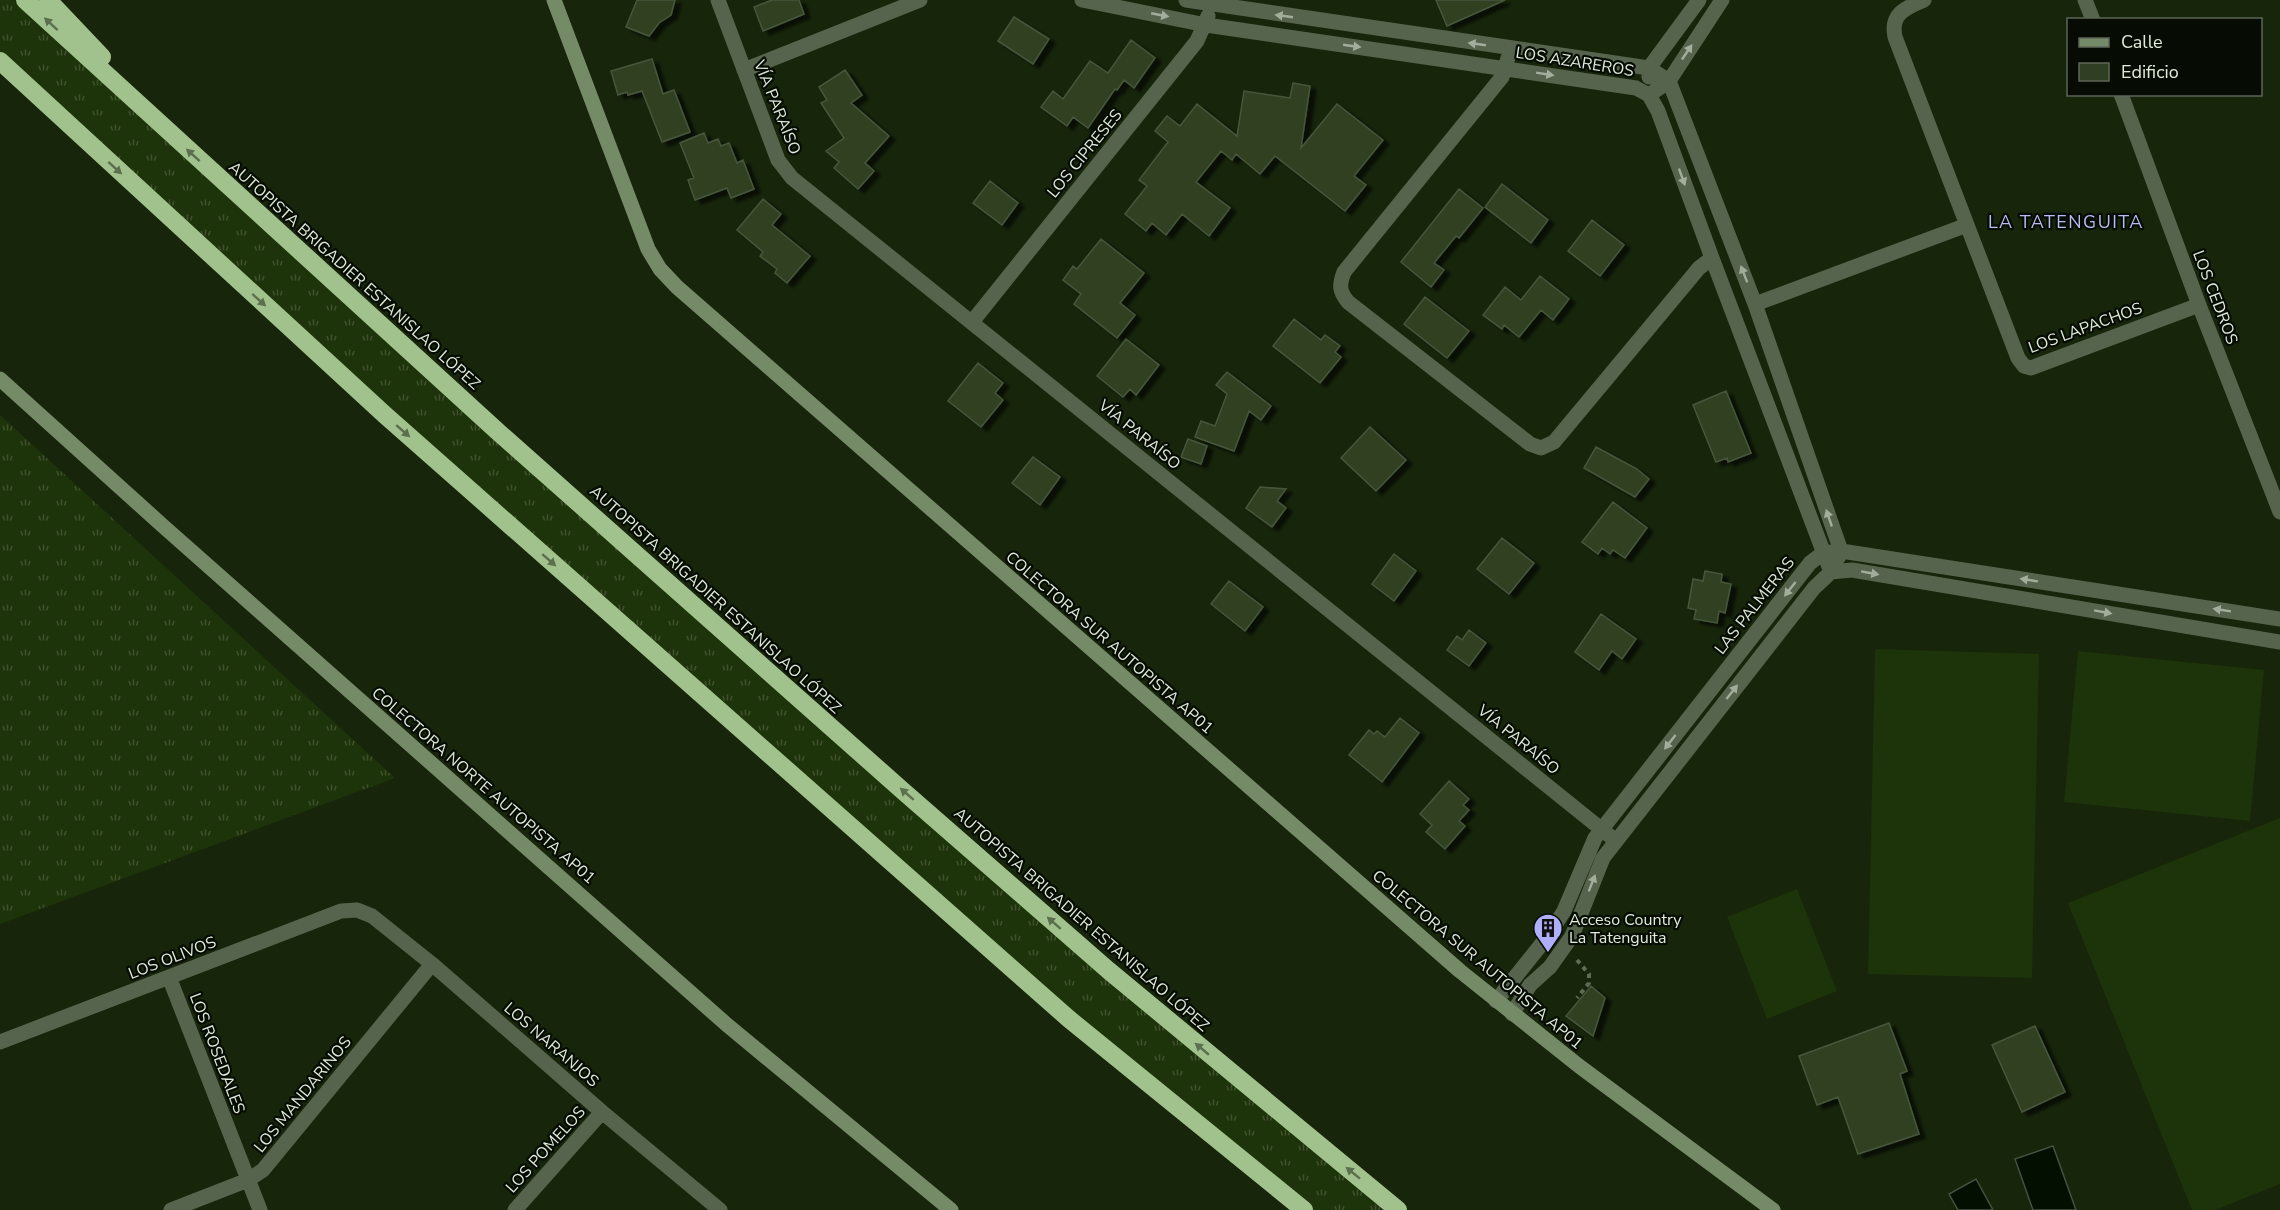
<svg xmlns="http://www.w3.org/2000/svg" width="2280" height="1210" font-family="'Nunito Sans',sans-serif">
<defs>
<pattern id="grass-tufts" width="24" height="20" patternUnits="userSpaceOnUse" patternTransform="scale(1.5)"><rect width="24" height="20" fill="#1d3309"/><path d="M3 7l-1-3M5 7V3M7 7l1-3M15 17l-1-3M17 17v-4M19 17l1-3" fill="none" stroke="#3e512c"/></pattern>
<filter id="shadow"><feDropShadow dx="6" dy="4" stdDeviation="1.5" flood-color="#0009"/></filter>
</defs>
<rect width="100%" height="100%" fill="#17250b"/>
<path fill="url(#grass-tufts)" d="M0 0H25L496 430 1398 1210H1304L1069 1019 0 61Z
M0 415 395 778 0 924Z"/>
<path fill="#1d3309" d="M1875 649 2039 654 2032 978 1868 974Z
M2078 651 2264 670 2250 821 2064 802Z
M2280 818V1184L2215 1210H2192L2068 903Z
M1797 889 1837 991 1767 1019 1727 917Z"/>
<path fill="#030f00" stroke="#455141" stroke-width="1.5" d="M2053 1146 2076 1210H2033L2015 1159Z
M1976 1179 1993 1210H1958L1949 1194Z"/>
<path fill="#303f24" stroke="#46573b" stroke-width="1.5" filter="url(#shadow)" d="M637 0H675L671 15 659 23 649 36 626 27Z
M772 0H799L804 14 763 31 754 7Z
M1436 0H1505L1447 26Z
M1014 17 1049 39 1033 64 998 41Z
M1131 40 1155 58 1134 88 1124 80 1117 90 1115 89 1088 128 1073 117 1067 126 1041 107 1053 91 1063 99 1090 61 1108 73Z
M652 59 663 94 674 90 690 132 662 142 642 91 628 95 627 92 618 95 611 71Z
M845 70 862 95 851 103 889 136 865 163 874 171 858 189 834 168 839 162 826 151 844 138 821 103 827 100 819 87Z
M1293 83 1310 86 1301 148 1337 104 1383 140 1354 176 1366 185 1345 211 1275 156 1260 174 1236 154 1232 160 1221 151 1196 182 1230 208 1209 236 1182 214 1166 235 1152 223 1146 231 1125 214 1147 186 1139 180 1168 142 1155 131 1167 116 1180 126 1197 104 1237 136 1244 91 1290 98Z
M704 133 708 143 718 139 721 146 729 143 737 163 743 160 754 189 731 198 727 188 695 200 688 180 694 178 680 143Z
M990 181 1018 203 1002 225 973 203Z
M1502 184 1548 220 1531 243 1485 207Z
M1459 189 1483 208 1459 238 1456 236 1434 263 1444 270 1431 287 1401 262Z
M763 199 781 214 772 225 810 256 787 283 775 273 777 269 760 256 763 252 737 230Z
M1592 220 1624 245 1600 276 1568 251Z
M1101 239 1144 273 1120 303 1135 315 1117 338 1074 304 1081 294 1063 280 1073 266 1077 269Z
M1540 276 1569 299 1553 320 1541 310 1519 337 1504 325 1502 329 1483 315 1505 287 1521 300Z
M1425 297 1469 331 1447 358 1404 324Z
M1294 319 1321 340 1325 335 1340 346 1335 352 1341 357 1320 383 1273 346Z
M1126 339 1159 365 1136 395 1130 389 1123 397 1097 376Z
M978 363 1003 383 995 393 1003 400 981 427 948 401Z
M1227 372 1271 406 1261 420 1249 411 1234 451 1195 437 1201 421 1215 426 1227 394 1216 385Z
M1726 391 1751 453 1728 462 1727 458 1716 462 1693 405Z
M1370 427 1406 460 1376 491 1341 458Z
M1188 439 1207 446 1201 464 1181 457Z
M1596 447 1637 469 1649 479 1635 497 1584 468Z
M1033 457 1060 477 1040 505 1012 483Z
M1260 487 1286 489 1277 501 1286 508 1272 527 1246 508Z
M1613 502 1647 528 1625 558 1613 550 1610 554 1602 548 1598 554 1582 542Z
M1502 538 1534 563 1509 594 1477 569Z
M1394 554 1416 571 1394 601 1372 584Z
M1705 571 1722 574 1721 582 1731 584 1725 613 1719 611 1717 623 1694 619 1696 610 1688 608 1693 579 1703 581Z
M1229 581 1263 607 1245 631 1211 604Z
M1601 614 1636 639 1622 659 1612 651 1599 670 1575 652Z
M1469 630 1486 643 1469 666 1447 650 1457 636 1462 640Z
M1400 718 1419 733 1382 782 1349 755 1369 730 1374 734 1377 731 1385 737Z
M1449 781 1469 799 1463 805 1469 810 1459 821 1465 826 1445 849 1426 832 1432 825 1420 814Z
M1591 986 1605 998 1593 1036 1566 1016Z
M1889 1023 1907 1071 1900 1074 1919 1134 1858 1154 1838 1097 1817 1105 1799 1056Z
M2035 1026 2065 1092 2022 1112 1992 1045Z"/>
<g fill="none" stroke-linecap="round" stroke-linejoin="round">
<path stroke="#5f6c55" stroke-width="4" stroke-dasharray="4.5 4.5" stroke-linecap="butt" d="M1577 960 1589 974V983L1577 998"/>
<path stroke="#56644e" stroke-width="15" d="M718 0 778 160 792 178 1616 841
M1082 0 1206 25 1636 88 1649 95 1658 111 1712 258 1831 572
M1186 0 1649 68 1669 81 1755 304 1841 551 1838 558
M1924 0C1905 8 1890 14 1895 37L2018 358 2024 366 2031 368 2199 305
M2085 0 2093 20
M1508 58 1502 77 1344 272C1339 285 1339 291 1348 302L1530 444 1541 448 1554 442 1699 268 1712 258
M744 70 920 0
M1649 77V68L1699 0
M2121 94 2199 305 2280 512
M1649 95 1669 81 1722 0
M1755 304 1967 225
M972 322 1197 41 1208 16
M169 977 260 1210
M1496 1001 1548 936 1564 911 1595 838 1810 563 1823 553 1841 551 2280 619
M1512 1014 1530 985 1550 967 1572 936 1603 858 1814 588 1831 572 1852 570 2280 642
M0 1042 341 911 357 910 372 916 432 964 602 1112 720 1210
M171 1210 248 1180 263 1170 432 964
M515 1210 602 1112"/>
<path stroke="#758a67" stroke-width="15" d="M554 0 648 249 660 269 677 287 1460 971 1579 1066 1773 1210
M0 379 163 526 726 1024 951 1210"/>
<path stroke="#a1c28c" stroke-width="18" d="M25 0 496 430 903 791 1108 970 1398 1210
M48 0 102 57
M0 61 385 415 1069 1019 1304 1210"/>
</g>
<defs><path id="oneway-solid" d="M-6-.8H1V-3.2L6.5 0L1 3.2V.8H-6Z" transform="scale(1.5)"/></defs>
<g fill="#a2ae9b">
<use href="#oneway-solid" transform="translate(1160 15) rotate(11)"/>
<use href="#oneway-solid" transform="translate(1284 16) rotate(-172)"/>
<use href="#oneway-solid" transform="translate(1477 44) rotate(-172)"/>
<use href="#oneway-solid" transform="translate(1352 46) rotate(8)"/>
<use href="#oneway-solid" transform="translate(1687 52) rotate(-56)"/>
<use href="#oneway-solid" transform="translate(1545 74) rotate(9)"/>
<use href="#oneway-solid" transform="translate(1682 177) rotate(70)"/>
<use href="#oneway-solid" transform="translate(1744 274) rotate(-111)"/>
<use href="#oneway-solid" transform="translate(1829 518) rotate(-109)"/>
<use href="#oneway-solid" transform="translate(1870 573) rotate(10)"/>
<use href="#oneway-solid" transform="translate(2029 580) rotate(-171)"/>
<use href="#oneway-solid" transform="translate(1790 589) rotate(128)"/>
<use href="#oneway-solid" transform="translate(2222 610) rotate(-171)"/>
<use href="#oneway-solid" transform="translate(2103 612) rotate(10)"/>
<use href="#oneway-solid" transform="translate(1732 692) rotate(-52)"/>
<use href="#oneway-solid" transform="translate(1670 742) rotate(128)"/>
<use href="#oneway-solid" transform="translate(1592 883) rotate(-69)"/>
</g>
<g fill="#5b704e">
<use href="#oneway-solid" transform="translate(51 24) rotate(-137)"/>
<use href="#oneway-solid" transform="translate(193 155) rotate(-138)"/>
<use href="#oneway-solid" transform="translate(115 168) rotate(42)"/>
<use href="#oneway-solid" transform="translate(259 300) rotate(42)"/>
<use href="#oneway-solid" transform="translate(403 431) rotate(41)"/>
<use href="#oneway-solid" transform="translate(549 560) rotate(41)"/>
<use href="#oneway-solid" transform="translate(907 794) rotate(-139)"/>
<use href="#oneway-solid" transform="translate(1054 923) rotate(-139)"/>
<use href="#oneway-solid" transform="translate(1202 1049) rotate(-140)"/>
<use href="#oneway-solid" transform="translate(1353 1173) rotate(-141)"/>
</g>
<defs>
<g id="building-pin" transform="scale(1.5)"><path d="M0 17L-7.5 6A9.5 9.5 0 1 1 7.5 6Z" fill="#aeaefb" stroke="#060c03"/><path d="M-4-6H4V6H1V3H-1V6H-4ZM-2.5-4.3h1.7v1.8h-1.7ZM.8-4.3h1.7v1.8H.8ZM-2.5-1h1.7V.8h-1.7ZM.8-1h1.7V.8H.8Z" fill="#111"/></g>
</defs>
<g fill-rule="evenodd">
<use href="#building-pin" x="1548" y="928"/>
</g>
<g text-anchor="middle" stroke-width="4.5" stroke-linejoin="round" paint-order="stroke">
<g font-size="16" fill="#e0ebda" stroke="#060c03">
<text transform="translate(1575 61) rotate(9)" y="6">LOS AZAREROS</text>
<text transform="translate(778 107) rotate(68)" y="6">VÍA PARAÍSO</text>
<text transform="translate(1084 153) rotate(-51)" y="6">LOS CIPRESES</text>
<text transform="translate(355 275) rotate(42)" y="6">AUTOPISTA BRIGADIER ESTANISLAO LÓPEZ</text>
<text transform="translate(2216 297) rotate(69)" y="6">LOS CEDROS</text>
<text transform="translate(2085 327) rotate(-20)" y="6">LOS LAPACHOS</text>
<text transform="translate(1140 434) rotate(39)" y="6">VÍA PARAÍSO</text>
<text transform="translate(716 599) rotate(42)" y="6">AUTOPISTA BRIGADIER ESTANISLAO LÓPEZ</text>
<text transform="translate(1754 605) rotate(-52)" y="6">LAS PALMERAS</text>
<text transform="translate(1110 642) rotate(41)" y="6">COLECTORA SUR AUTOPISTA AP01</text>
<text transform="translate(1519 739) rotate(39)" y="6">VÍA PARAÍSO</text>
<text transform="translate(484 785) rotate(41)" y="6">COLECTORA NORTE AUTOPISTA AP01</text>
<text transform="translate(1082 919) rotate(41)" y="6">AUTOPISTA BRIGADIER ESTANISLAO LÓPEZ</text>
<text transform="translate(172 957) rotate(-21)" y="6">LOS OLIVOS</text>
<text transform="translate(1478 959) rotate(40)" y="6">COLECTORA SUR AUTOPISTA AP01</text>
<text transform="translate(552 1044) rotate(41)" y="6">LOS NARANJOS</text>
<text transform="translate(218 1053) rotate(69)" y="6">LOS ROSEDALES</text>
<text transform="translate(302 1094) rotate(-51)" y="6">LOS MANDARINOS</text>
<text transform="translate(545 1149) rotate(-48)" y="6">LOS POMELOS</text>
</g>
<g font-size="16" fill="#e0ebda" stroke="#060c03" text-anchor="start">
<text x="1569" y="925">Acceso Country<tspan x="1569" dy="18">La Tatenguita</tspan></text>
</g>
<g font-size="18" letter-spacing="1.5" fill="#b9bbf3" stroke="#060c03">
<text x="2066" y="228">LA TATENGUITA</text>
</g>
</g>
<rect x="2067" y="18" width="195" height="78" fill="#060c03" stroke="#5d6559" stroke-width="1.5"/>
<rect x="2079" y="38" width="30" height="9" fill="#758a67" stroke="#5d6559" stroke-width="1.5"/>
<text x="2121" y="48" font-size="18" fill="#e0ebda">Calle</text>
<rect x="2079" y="63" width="30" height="18" fill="#303f24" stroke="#5d6559" stroke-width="1.5"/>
<text x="2121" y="78" font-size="18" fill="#e0ebda">Edificio</text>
</svg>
